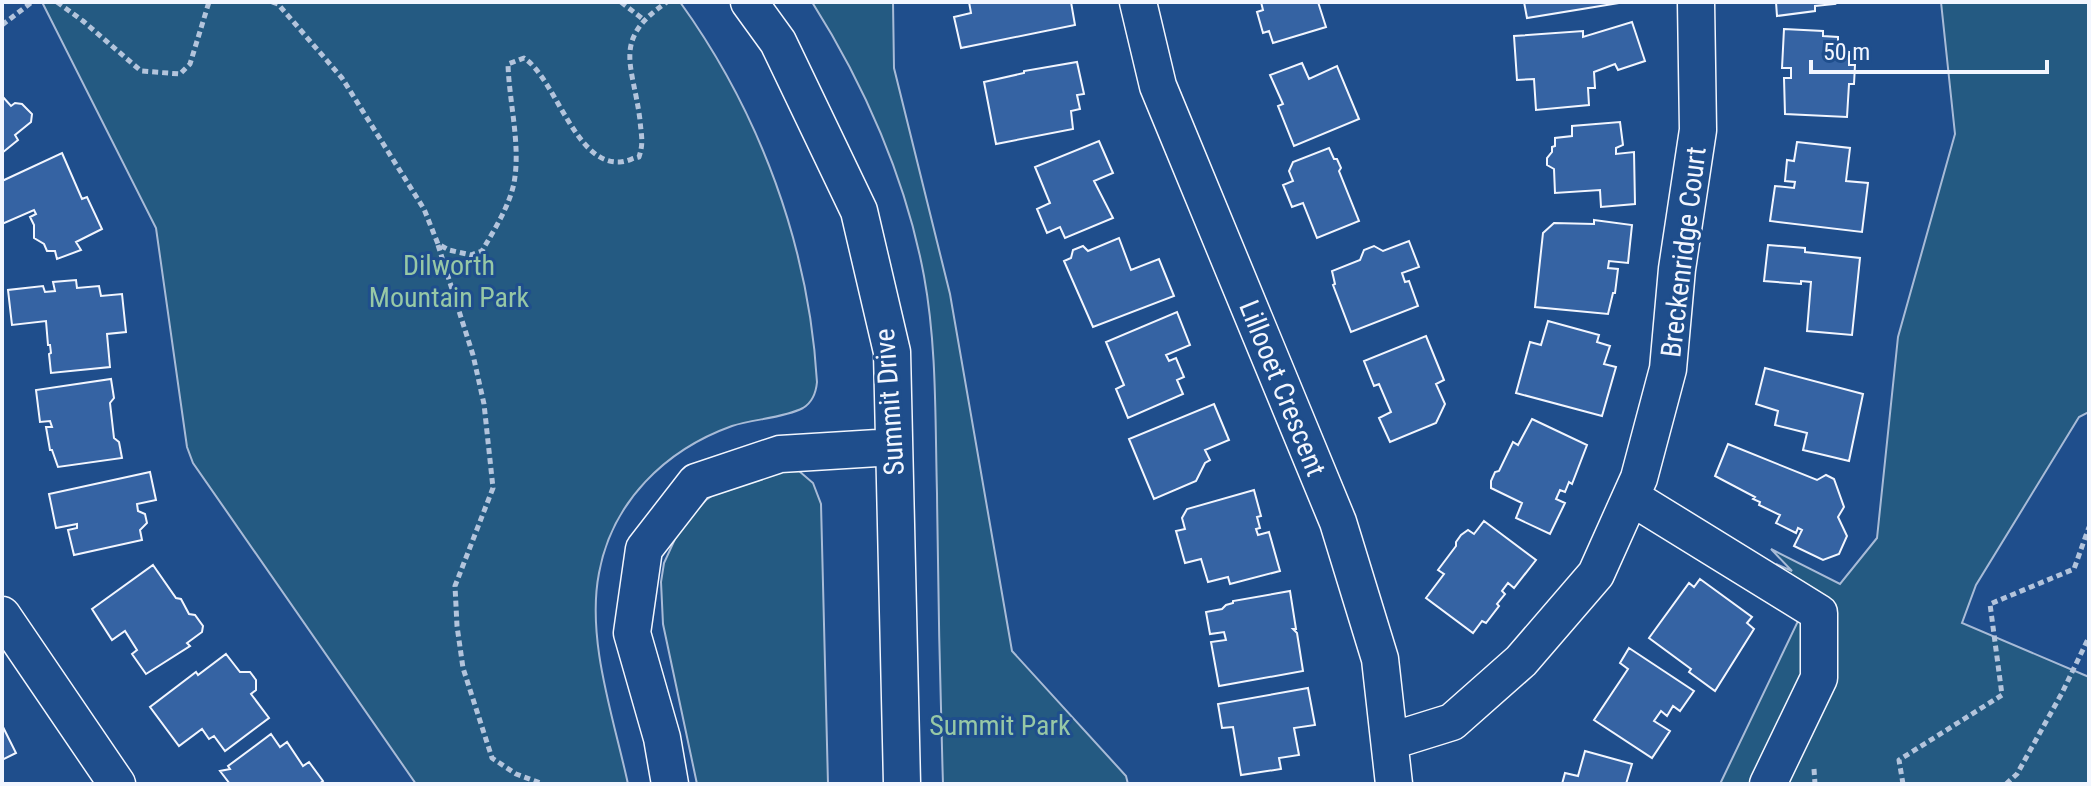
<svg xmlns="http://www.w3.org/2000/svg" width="2091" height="786" font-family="'Roboto Condensed',sans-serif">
<rect width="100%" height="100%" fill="#1f4e8c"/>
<path fill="#245a82" stroke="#a8bbd7" stroke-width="2" d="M42 2H680C760 113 809 246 817 382 816 393 813 402 803 408 784 418 753 419 732 426 665 450 612 502 599 573 586 640 614 719 628 784H416L193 463 187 447 156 228Z
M812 2H893L894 68 950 294 1012 651 1126 776 1128 784H943C940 687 938 590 937 493 935 420 937 347 924 276 906 179 864 84 812 2Z
M1941 2H2089V412L2079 417 1976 585 1962 623 2089 677V784H1720L1800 617 1786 572 1776 564 1792 571 1771 549 1840 584 1877 538 1898 337 1955 134Z
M799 471 813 483 821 504 828 784H697L663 624 661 582 664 563 680 528 706 500 723 488 762 472Z"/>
<path fill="#3563a3" stroke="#f2f6ff" stroke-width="2" d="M969 2H1071L1075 25 961 48 954 17 971 13Z
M1261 2H1318L1326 27 1273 43 1269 31 1263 33 1257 12 1263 10Z
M1524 2H1625L1527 18Z
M1776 2H1834L1835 4 1815 6V11L1777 16Z
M1632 22 1645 61 1618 70 1615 64 1594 72 1595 88H1588L1589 105 1536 110 1534 79 1517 80 1514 36 1583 31V37Z
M1784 29 1823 31V36L1838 37V51L1849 52V65H1855L1854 84H1849L1847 117 1785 114 1784 78H1791V68H1782Z
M1077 62 1084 94 1077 95 1080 109 1071 111 1073 129 996 144 984 82 1024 73V71Z
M1302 63 1309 79 1337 66 1359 119 1294 146 1278 106 1283 104 1270 75Z
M2 96 11 106 15 103 22 104 32 114 31 122 15 135 18 140 2 153Z
M1620 122 1623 145 1616 148V154L1634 152 1635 204 1601 207 1600 190 1555 193 1554 169 1547 165V158L1552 152V147L1555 146V138L1572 136V126Z
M1099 141 1113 173 1094 181 1113 218 1065 238 1060 227 1047 233 1037 209 1050 203 1035 167Z
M1797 142 1850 148 1846 181 1868 183 1862 232 1770 221 1775 186 1794 188 1795 182 1785 181 1787 160 1794 161Z
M1329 148 1334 159H1337L1341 168 1339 171 1359 221 1317 238 1303 203 1292 207 1283 185 1293 181 1289 171 1293 162Z
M62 153 82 199 87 197 102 229 76 242 81 250 57 259 55 251H47L44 244 34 238V225L30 217 36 214 34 210 2 224V181Z
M1594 220 1632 225 1628 263 1609 261 1608 268 1618 269 1615 293H1613L1608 314 1535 307 1543 233 1554 223 1594 224Z
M1119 238 1131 270 1159 259 1174 296 1093 327 1064 261 1071 258 1073 250 1083 246 1088 251Z
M1409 241 1419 267 1402 273 1405 282 1409 281 1418 306 1351 332 1333 285 1335 284 1332 271 1360 260 1364 250 1374 246 1383 251Z
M1768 245 1805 248V252L1860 258 1852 335 1807 331 1811 282 1801 281V284L1764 281Z
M76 280 77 288 99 286 101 296 122 294 126 332 107 334 110 367 51 373 49 354 51 353 50 345H48L46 321 12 325 8 290 43 286 45 292 55 291 53 282Z
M1177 312 1190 345 1166 355 1169 361 1176 358 1184 377 1177 380 1183 394 1128 418 1116 389 1124 385 1106 342Z
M1548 321 1599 335 1597 342 1610 346 1604 364 1616 367 1602 416 1516 393 1530 342 1541 345Z
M1426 336 1444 380 1436 384 1445 404 1436 423 1390 442 1379 418 1391 412 1379 384 1374 386 1364 361Z
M1765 368 1863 394 1849 461 1803 450 1807 433 1775 425 1778 411 1756 404Z
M111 379 114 398 110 403 114 438 119 442 122 458 58 467 52 450H50L46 427H52L50 421 40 422 36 390Z
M1214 404 1229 440 1205 450 1210 460 1205 463 1196 481 1154 499 1129 439Z
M1532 419 1587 445 1572 484 1569 482 1565 492 1560 490 1556 499 1565 503 1550 534 1516 518 1522 503 1491 488V481L1495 472 1499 471 1513 442 1518 445Z
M1728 444 1817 480 1826 475 1834 479 1844 507 1838 517 1847 536 1839 554 1823 560 1794 546 1802 530 1798 528 1796 533 1776 523 1780 515 1759 505 1760 502 1753 499 1755 497 1715 476Z
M150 472 156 500 137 504 138 511 145 514 147 523 140 530 142 540 74 555 68 530 77 528V524L56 528 49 494Z
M1254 490 1261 516 1257 517 1260 528 1256 529 1258 535 1269 532 1280 571 1230 584 1228 577 1208 582 1201 559 1185 563 1176 531 1185 529 1182 518 1187 509Z
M1484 521 1536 560 1514 588 1508 583 1502 591 1505 594 1497 604 1499 606 1486 623 1482 621 1473 633 1426 598 1444 574 1438 570 1456 546V542L1461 535 1468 530 1474 534Z
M153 565 176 598 181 599 189 614 195 615 203 626 202 632 187 643 190 646 146 674 132 654 137 650 125 631 112 640 92 609Z
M1700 579 1752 617 1747 623 1754 629 1715 691 1689 672 1691 669 1649 638 1689 583 1694 587Z
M1290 591 1296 629H1293L1297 633 1303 671 1219 686 1211 642 1226 640 1224 632 1210 634 1206 612 1222 609 1226 605 1233 603V601Z
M1629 648 1694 691 1680 711 1673 706 1667 716 1661 711 1654 721 1670 731 1652 758 1594 720 1628 669 1620 663Z
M226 654 240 672H250L256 680V690L251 694 269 718 225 751 214 736 209 739 202 729 179 746 150 707 196 672 198 675Z
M1308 688 1315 725 1294 728 1299 755 1279 758 1281 769 1241 775 1233 727 1222 728 1218 704Z
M2 725 16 753 2 760Z
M271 734 280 747 287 742 303 766 309 762 323 781 319 784H230L220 771 230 769 228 766Z
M1585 751 1632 764 1626 784H1562L1565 773 1578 776Z"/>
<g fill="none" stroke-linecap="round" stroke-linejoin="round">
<g stroke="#f2f6ff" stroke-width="39">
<path id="minor" d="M749 2 778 42 859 211 892 352 902 784
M1138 2 1158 86 1338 522 1380 659 1394 784
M1631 497 1819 613V678L1768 784
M2 615 117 784
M1391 741 1452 722 1521 661 1596 574 1639 478 1668 369 1677 269 1698 130 1696 2
M670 784 662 738 632 633 644 549 696 482 780 454 894 447"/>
</g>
<path stroke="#b3c4dc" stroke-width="5" stroke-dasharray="6 4" stroke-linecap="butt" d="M57 2 83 21 141 71 180 74 190 64 209 2
M272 2 278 4 342 78 424 209 438 244 449 250 471 255 482 251C494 230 509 207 514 183 521 145 509 102 508 64L524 58C556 79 575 165 620 162 626 162 633 158 639 157 644 142 641 135 640 120 633 64 611 40 667 2
M621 2 644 20
M2 25 32 2
M438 245 473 355 484 404 493 488 455 586 457 626 463 668 492 758 516 774 543 784
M1814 769 1815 784
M1903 784 1899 760 2002 695 1990 604 2074 569 2089 527
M2006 784 2017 774 2062 693 2089 637"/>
<use href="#minor" stroke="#1f4e8c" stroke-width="36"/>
</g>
<g text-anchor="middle" stroke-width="6" stroke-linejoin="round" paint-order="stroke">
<g font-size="28" fill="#f2f6ff" stroke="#1f4e8c">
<text transform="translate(1683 252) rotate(-83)" y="10">Breckenridge Court</text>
<text transform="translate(1283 388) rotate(68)" y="10">Lillooet Crescent</text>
<text transform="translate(889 402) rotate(-94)" y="10">Summit Drive</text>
</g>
<g font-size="28" fill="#97c8a6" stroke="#1f4e8c">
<text x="449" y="275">Dilworth<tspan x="449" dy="32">Mountain Park</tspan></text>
<text x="1000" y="735">Summit Park</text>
</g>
</g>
<rect width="2091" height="786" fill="none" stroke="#f2f6ff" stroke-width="8"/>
<path d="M1811 60v12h236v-12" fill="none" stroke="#f2f6ff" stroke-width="4"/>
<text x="1823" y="60" font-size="24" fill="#f2f6ff" stroke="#1f4e8c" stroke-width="6" paint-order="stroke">50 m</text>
</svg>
